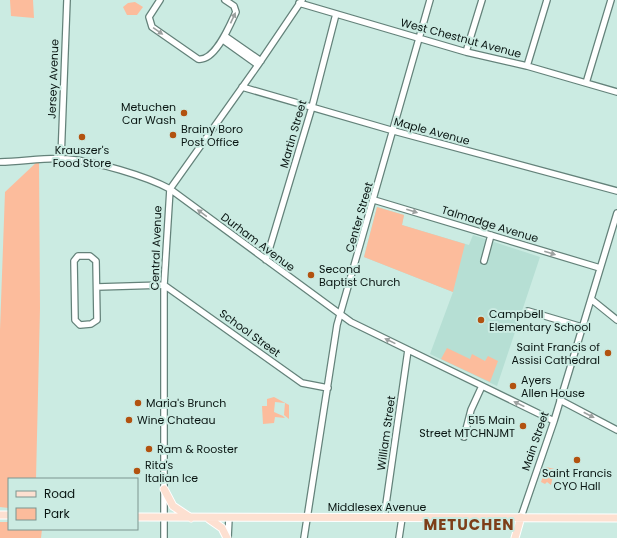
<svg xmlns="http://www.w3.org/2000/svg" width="617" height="538" font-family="Poppins,sans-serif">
<rect width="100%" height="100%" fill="#cbebe2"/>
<path fill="#b6dfd4" d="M377 207 404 215 402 225 469 245 473 235 540 257 497 386 430 354 453 292 364 257Z"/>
<path fill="#fcbc9c" d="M10 0H33L34 18 11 16Z
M135 2 143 7 137 15H127L123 7 128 3Z
M39 160 40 308 36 479H9V508L0 507V330L5 192Z
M377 207 404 215 402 225 465 244 453 292 364 257Z
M447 348 470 359 472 354 485 361 488 356 498 361 490 382 441 359Z
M274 397 289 405V419L284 415 285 403 275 402 274 412 283 416 285 418 275 417 274 423 263 424 262 406H267V399Z
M546 467 559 470 556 477 553 476 551 485 547 482 545 484 541 482Z
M9 522V529H42L41 538H0V522Z"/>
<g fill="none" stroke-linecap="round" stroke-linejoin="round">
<g stroke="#64827a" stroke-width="8">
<path id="minor" d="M160 0 149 17 152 27 198 59C215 62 230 25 236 12L234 6 225 0
M299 3 466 52 527 66 617 92
M225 36 261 61
M223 40 258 65
M466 52 482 0
M527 66 547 0
M586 83 611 0
M242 87 394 131 617 191
M61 159 67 0
M0 162C22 162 45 157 67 159 95 161 146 176 170 189L351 322 554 421
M374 200 600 268
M78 256H90L96 261 97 320 91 324 80 325 75 320 74 261Z
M266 260 312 107 336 14
M484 261 491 235
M164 285 302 383 328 388
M97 287 164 285
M591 299 617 320
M528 311 582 327
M560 400 617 430
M464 437 471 410 482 386
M521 517 554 421 617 213
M384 518 408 350
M164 538V285L170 189 258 65 302 0
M228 538 229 518
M304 538 337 325 430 0
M399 538 402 518"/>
</g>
<g stroke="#fff" stroke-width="9">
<path id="major" d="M164 489 173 506 191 518
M0 515H9
M137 517 617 518
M209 519 222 528 227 538
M515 538 521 517"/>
</g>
<use href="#minor" stroke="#fff" stroke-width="5.5"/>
<use href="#major" stroke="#fde0d1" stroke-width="7"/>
</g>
<defs><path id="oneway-solid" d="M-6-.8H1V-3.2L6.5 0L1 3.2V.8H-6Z"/></defs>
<g fill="#9da1a0">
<use href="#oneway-solid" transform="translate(233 18) rotate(-65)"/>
<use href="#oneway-solid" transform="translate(158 31) rotate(35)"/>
<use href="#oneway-solid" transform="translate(412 211) rotate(17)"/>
<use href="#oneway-solid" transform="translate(202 213) rotate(-144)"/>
<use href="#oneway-solid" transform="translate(550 253) rotate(17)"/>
<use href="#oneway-solid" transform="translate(390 341) rotate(-154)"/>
<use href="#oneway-solid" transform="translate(519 404) rotate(-154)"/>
<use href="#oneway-solid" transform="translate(589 415) rotate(27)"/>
</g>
<g fill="#b2520f" stroke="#cbebe2" stroke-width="1.5">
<circle cx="184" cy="113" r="4"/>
<circle cx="173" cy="135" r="4"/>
<circle cx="82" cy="137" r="4"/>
<circle cx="311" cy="275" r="4"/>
<circle cx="481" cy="320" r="4"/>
<circle cx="608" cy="353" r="4"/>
<circle cx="513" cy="386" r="4"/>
<circle cx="138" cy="403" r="4"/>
<circle cx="129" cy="420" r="4"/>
<circle cx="523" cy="426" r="4"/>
<circle cx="149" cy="449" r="4"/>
<circle cx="577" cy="460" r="4"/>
<circle cx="137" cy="471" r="4"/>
</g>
<g text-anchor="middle" stroke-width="4" stroke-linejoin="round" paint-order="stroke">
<g font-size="11" fill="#091512" stroke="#cbebe2">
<text transform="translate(461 38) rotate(15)" y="4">West Chestnut Avenue</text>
<text transform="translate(53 79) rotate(-88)" y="4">Jersey Avenue</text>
<text transform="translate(432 131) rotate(15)" y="4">Maple Avenue</text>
<text transform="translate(293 134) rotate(-74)" y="4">Martin Street</text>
<text transform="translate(359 217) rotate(-74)" y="4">Center Street</text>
<text transform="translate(490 224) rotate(17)" y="4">Talmadge Avenue</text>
<text transform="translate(258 242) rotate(37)" y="4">Durham Avenue</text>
<text transform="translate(156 248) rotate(-88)" y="4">Central Avenue</text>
<text transform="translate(250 333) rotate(36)" y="4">School Street</text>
<text transform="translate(386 433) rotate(-82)" y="4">William Street</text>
<text transform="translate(535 441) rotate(-71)" y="4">Main Street</text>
<text x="377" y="511">Middlesex Avenue</text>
</g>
<g font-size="11" fill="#091512" stroke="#cbebe2" text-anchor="start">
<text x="176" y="111" text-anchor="end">Metuchen<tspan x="176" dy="13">Car Wash</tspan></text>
<text x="181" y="133">Brainy Boro<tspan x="181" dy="13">Post Office</tspan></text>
<text x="82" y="154" text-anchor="middle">Krauszer's<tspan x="82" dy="13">Food Store</tspan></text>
<text x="319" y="273">Second<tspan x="319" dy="13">Baptist Church</tspan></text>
<text x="489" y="318">Campbell<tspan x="489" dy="13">Elementary School</tspan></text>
<text x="600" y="351" text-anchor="end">Saint Francis of<tspan x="600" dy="13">Assisi Cathedral</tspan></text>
<text x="521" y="384">Ayers<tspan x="521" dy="13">Allen House</tspan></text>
<text x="146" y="407">Maria's Brunch</text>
<text x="137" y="424">Wine Chateau</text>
<text x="515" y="424" text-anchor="end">515 Main<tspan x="515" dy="13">Street MTCHNJMT</tspan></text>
<text x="157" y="453">Ram &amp; Rooster</text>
<text x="145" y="469">Rita's<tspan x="145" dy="13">Italian Ice</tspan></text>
<text x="577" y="477" text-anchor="middle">Saint Francis<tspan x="577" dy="13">CYO Hall</tspan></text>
</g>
<g font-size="15" font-weight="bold" letter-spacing="1" fill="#7d3e19" stroke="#cbebe2">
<text x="469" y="530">METUCHEN</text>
</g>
</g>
<rect x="8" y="478" width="130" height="52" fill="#cbebe2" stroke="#7d958f"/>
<rect x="16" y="491" width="20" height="6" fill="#fde0d1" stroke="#7d958f"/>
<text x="44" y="498" font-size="12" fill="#091512">Road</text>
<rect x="16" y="508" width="20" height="12" fill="#fcbc9c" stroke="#7d958f"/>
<text x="44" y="518" font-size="12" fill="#091512">Park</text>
</svg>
